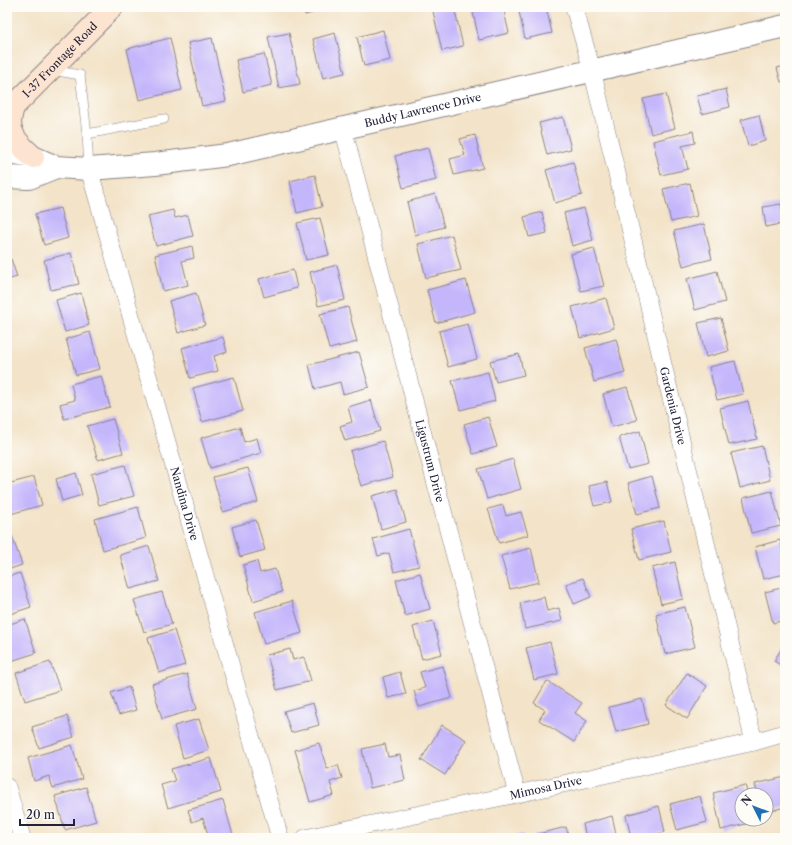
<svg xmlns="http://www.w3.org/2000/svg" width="792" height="845" font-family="'Libre Caslon Text',serif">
<rect width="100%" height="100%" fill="#fdfcf7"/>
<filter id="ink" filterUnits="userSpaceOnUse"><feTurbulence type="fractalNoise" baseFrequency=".025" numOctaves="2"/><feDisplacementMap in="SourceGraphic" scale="8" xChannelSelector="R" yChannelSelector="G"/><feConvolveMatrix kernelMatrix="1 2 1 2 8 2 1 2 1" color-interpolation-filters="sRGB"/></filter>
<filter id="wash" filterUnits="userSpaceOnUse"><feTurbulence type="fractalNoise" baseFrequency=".012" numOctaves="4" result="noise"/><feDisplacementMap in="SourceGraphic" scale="16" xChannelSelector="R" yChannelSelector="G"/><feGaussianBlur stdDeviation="0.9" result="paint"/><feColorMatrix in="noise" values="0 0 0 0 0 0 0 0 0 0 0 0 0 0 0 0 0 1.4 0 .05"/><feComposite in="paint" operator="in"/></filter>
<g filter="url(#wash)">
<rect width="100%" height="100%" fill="#f3e3c8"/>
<g id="blocks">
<path fill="#c4b6fb" d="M303 7H334L305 15Z
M432 7H454L463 46 442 51Z
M476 7H503L509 33 479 40 472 8Z
M518 7H546L552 33 525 39Z
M383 30 390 60 364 66 357 37Z
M289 33 300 84 279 88 268 37Z
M335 33 345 73 323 78 313 39Z
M170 38 182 90 139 100 127 49Z
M212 38 226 101 202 106 188 43Z
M264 54 272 85 243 92 236 60Z
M785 66V81L781 82 777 68Z
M726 89 730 107 702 114 697 96Z
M666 94 675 128 651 134 643 99Z
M759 115 765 141 748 146 741 120Z
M563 117 571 149 547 155 539 123Z
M693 131 695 143 682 146 688 169 661 175 653 141Z
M475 135 483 168 454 175 450 159 465 155 460 139Z
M428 148 436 180 403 188 395 156Z
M573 162 582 195 555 203 546 170Z
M315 175 322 207 297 213 290 181Z
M690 183 697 216 671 222 663 189Z
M435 194 444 227 415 235 407 202Z
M781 204 785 223 766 227 763 207Z
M60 208 68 238 44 245 35 214Z
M584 208 593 240 572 246 564 213Z
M173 210 175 218 188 215 193 236 156 246 148 216Z
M542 212 547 233 529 237 524 217Z
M320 218 329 255 306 260 297 223Z
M704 224 712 259 683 266 674 231Z
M452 235 461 270 426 278 418 244Z
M192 246 194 258 182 261 188 285 163 291 155 255Z
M594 248 604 286 581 291 571 254Z
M71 253 79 284 51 290 44 260Z
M11 259 17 277 7 280V260Z
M337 265 345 300 318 306 310 272Z
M293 270 297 288 264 297 259 279Z
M717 271 725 302 695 310 687 279Z
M466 280 475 312 436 323 427 290Z
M81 293 89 325 65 332 56 300Z
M196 293 205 325 178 333 169 301Z
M606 298 614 328 580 338 572 307Z
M348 307 357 342 329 349 320 314Z
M721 318 729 351 706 357 698 323Z
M468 324 477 359 448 367 439 331Z
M90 332 100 369 76 375 66 339Z
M223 337 227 352 214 356 218 371 190 378 182 348Z
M616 339 625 373 594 382 585 348Z
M359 352 369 387 343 394 340 382 315 389 309 365Z
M519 354 524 375 496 382 490 361Z
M735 361 743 394 717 400 709 367Z
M488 372 495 401 460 410 452 381Z
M101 376 110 407 64 419 60 404 75 400 71 384Z
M234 377 243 411 202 422 193 388Z
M627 387 637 420 612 427 603 394Z
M371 400 380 431 345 441 340 426 352 422 348 407Z
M748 401 757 439 729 445 720 408Z
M488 417 497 447 473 454 464 424Z
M113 419 123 453 98 460 87 426Z
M240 427 244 442 257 438 261 453 210 468 201 438Z
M640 431 648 464 628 469 619 437Z
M383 441 393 477 361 486 350 451Z
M762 446 770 480 740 488 731 453Z
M513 459 521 489 487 499 478 469Z
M125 465 134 496 99 505 91 474Z
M248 468 258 502 223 512 213 477Z
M76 473 82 495 62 501 56 479Z
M652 476 660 508 637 514 628 483Z
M34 477 42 505 7 515V495L9 494 7 484Z
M607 482 612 502 594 506 589 486Z
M397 489 406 522 381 529 372 496Z
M772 491 781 526 751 533 743 498Z
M503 505 506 516 521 512 528 535 499 543 488 509Z
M138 507 146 538 103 550 95 519Z
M256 520 265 550 240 557 232 527Z
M664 521 671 552 639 560 631 529Z
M409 529 419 566 394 572 389 553 378 556 373 539Z
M11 533 22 565 7 570V534Z
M780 540 785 560V574L763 579 755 547Z
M149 546 159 581 130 589 120 555Z
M531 548 539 582 510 589 501 556Z
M257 561 260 573 275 569 282 592 253 601 243 565Z
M675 562 683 599 661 604 652 568Z
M20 573 31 607 7 615V577Z
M420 573 430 609 405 616 396 580Z
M583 578 591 597 574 604 566 584Z
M785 587V620L773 623 765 592Z
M162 592 172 624 144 632 134 600Z
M544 597 547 611 559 608 562 621 525 629 520 603Z
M292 601 302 633 264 644 255 612Z
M685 607 695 647 665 654 656 614Z
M25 619 36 653 11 661 7 647V625Z
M433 621 442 654 422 659 413 627Z
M174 630 185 665 159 673 148 638Z
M550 642 558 674 534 680 526 648Z
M785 643V668L774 661Z
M290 649 293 660 304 657 311 681 277 690 267 655Z
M50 662 60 690 25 701 16 673Z
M443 666 452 698 419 707 414 691 425 688 420 672Z
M400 672 406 694 388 698 383 677Z
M687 673 707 686 687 719 666 705Z
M187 674 197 709 162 719 152 684Z
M547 681 582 703 575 713 587 721 574 742 539 720 545 710 534 703Z
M129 687 136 710 119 715 111 693Z
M642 699 648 724 616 732 609 707Z
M313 703 319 725 291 733 284 711Z
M67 716 74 737 39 748 32 727Z
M199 719 209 750 183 758 174 726Z
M442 725 466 740 445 775 421 760Z
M319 743 327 769 338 765 342 778 330 782 334 795 310 802 295 750Z
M385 744 388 757 400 755 405 780 370 788 362 749Z
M72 745 82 779 53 788 49 776 34 781 28 758Z
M211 758 221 792 168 808 161 785 175 781 171 769Z
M785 777V807L766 812V795H758L755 784Z
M745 785 748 795H742V819H753L754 822 721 830 713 793Z
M86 787 96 821 65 830 55 796Z
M700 796 707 822 677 830 670 804Z
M223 800 233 835 223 838H209L203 818 192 822 188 810Z
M659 806 665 832 654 835 655 838H631L626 815Z
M612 816 617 838H586L583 824Z
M566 827 569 838H535L534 835Z
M95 833 97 838H80Z
M523 834 524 838H509V837Z"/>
</g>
</g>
<g filter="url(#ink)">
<use href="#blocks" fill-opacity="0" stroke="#8a8282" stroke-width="1"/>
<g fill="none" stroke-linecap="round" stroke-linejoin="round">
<g stroke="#8a8282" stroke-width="10">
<path id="service" d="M52 70 80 75 87 134 89 169
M87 134 164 119"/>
</g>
<g stroke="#8a8282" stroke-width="18">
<g id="minor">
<path id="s1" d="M574 7 592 70 754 742"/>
<path id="s2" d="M343 128 517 794"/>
<path id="s3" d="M89 169 280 838"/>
<path d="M7 787 22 838"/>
<path id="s4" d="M305 838 517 794 754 742 785 733"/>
</g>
</g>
<g stroke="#8a8282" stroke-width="24">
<g id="tertiary">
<path id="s5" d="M7 153 33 157 56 167 89 169 155 164 228 155 785 26"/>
<path d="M7 177 29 178 56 167"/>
</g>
</g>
<g stroke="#8a8282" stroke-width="24">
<g id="secondary">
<path d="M13 107C12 111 10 118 10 123 11 138 22 147 33 157"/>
<path id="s6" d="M7 113 112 7"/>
</g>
</g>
<use href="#service" stroke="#fff" stroke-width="9"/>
<use href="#minor" stroke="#fff" stroke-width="17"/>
<use href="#tertiary" stroke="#fff" stroke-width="22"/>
<use href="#secondary" stroke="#fde4d1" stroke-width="22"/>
</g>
</g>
<g text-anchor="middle" stroke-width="4" stroke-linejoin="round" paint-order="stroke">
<g font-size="11" fill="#22223b" stroke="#fdfcf7">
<text dy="4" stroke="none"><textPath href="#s6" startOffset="75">I-37 Frontage Road</textPath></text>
<text dy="4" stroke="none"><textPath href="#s5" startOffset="424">Buddy Lawrence Drive</textPath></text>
<text dy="4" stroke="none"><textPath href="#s1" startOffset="411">Gardenia Drive</textPath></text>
<text dy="4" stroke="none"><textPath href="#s2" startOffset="344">Ligustrum Drive</textPath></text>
<text dy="4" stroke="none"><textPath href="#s3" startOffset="348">Nandina Drive</textPath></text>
<text dy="4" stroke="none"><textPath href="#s4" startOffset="246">Mimosa Drive</textPath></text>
</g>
</g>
<rect width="792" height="845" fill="none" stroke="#fdfcf7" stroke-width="24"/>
<g transform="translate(754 807) rotate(312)"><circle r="19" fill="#fdfcf7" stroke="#a5a5ac"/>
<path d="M0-3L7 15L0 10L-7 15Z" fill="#1f6fb2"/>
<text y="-6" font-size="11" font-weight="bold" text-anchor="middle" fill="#22223b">N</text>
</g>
<path d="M20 819v6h54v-6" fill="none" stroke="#22223b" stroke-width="2"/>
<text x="26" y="819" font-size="12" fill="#22223b" stroke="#fdfcf7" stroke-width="3" paint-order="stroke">20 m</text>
</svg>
